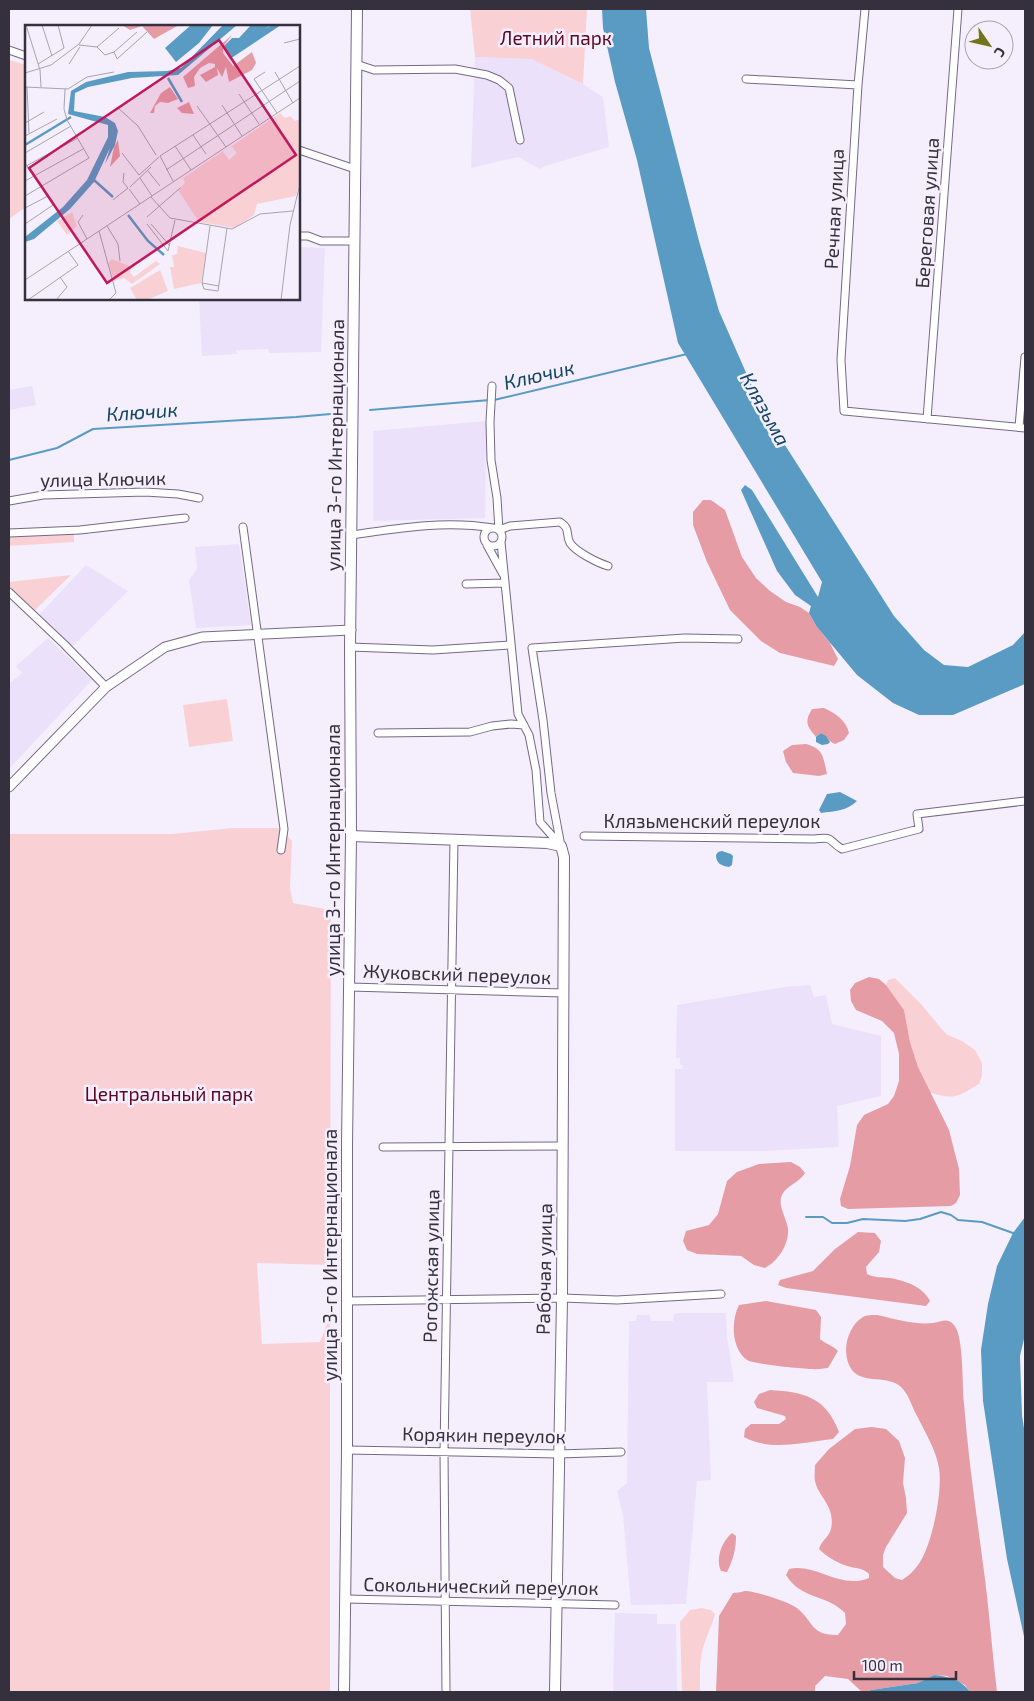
<svg xmlns="http://www.w3.org/2000/svg" width="1034" height="1701" font-family="'Exo 2',sans-serif">
<rect width="100%" height="100%" fill="#f5effd"/>
<path fill="#ebe1fa" d="M475 57 531 59 583 84 603 97 609 147 545 166 540 169 518 157 471 168Z
M299 247 325 248 321 352 269 353 268 349 236 350 237 354 202 356 199 299H299Z
M32 386 36 405 9 410V390Z
M486 421 485 518 373 521V431Z
M239 544 251 625 196 628 189 580 197 569 195 547Z
M86 565 128 591 71 648 38 616Z
M48 638 92 680 9 769V684L22 673 16 666Z
M810 985 814 997 826 995 832 1024 881 1036V1096L837 1106 839 1147 764 1151H675V1069H682L683 1065H680V1058H676L677 1005 785 987Z
M678 1313H726L727 1337 734 1382H707L711 1480 697 1481 686 1604 631 1605 623 1515 617 1491 627 1483 629 1321H636L637 1315H650L651 1321H673L674 1314Z
M615 1613 657 1614V1624H676L677 1692H613Z"/>
<path fill="#f9d1d5" d="M470 9H587L583 84 531 59 475 57Z
M9 60 26 65V207L9 219Z
M74 533V542L9 546V536Z
M71 575 34 611 9 587V582Z
M227 699 233 741 189 747 183 705Z
M233 828H280L292 841 290 888 293 903 331 910 330 1265 257 1263 262 1344 320 1342 330 1316V1692H9V834H172Z
M895 978 921 1004 946 1034 962 1041 975 1050 982 1063V1076L979 1084C958 1096 954 1101 929 1092L918 1067 910 1042 904 1010 886 985 888 980Z
M702 1608 711 1610 715 1614C712 1626 706 1637 703 1648 699 1663 700 1678 700 1692H682L680 1622 690 1610Z"/>
<path fill="#e69ca5" d="M703 500H711L725 510 742 557 756 578 770 591 786 602 800 607 809 613 817 627 830 643 838 659 834 666 780 653 761 641 730 610 707 562 693 525V512Z
M824 708C835 713 846 720 849 733L844 740 835 744C829 742 827 737 821 733L816 737C807 726 804 722 812 709Z
M806 744C824 749 823 757 827 774L819 776 793 773 786 762 783 751 792 745Z
M869 977 879 979 886 985 904 1010 910 1042 918 1067 949 1130 959 1169 960 1195 956 1203 951 1206 848 1209 841 1206 840 1199 850 1166 857 1125 864 1115 888 1104 894 1096 899 1081V1054L894 1033 882 1021 856 1010 851 1001 850 990 855 983Z
M791 1162 800 1167 805 1173C799 1183 787 1185 782 1195 777 1206 787 1218 788 1229 789 1245 778 1261 765 1268L754 1265 741 1256 697 1254 687 1250 683 1241 686 1231 709 1225 718 1214 727 1181 737 1172 759 1164Z
M858 1232 875 1233 881 1241 879 1252 866 1267 867 1274C875 1278 882 1277 890 1278 906 1281 922 1286 930 1301L926 1306 786 1288 778 1285 780 1280 813 1271 835 1249Z
M766 1301 816 1310 821 1317 820 1339C826 1344 832 1345 838 1351L828 1368C823 1368 818 1370 813 1369 802 1369 753 1364 747 1360 731 1348 731 1321 739 1305Z
M877 1315C895 1319 915 1325 933 1323 942 1322 947 1317 954 1325 964 1336 962 1386 964 1403 968 1457 976 1510 983 1564 989 1607 992 1650 997 1692H970L965 1685 947 1676 934 1675 918 1683 871 1690 868 1692H862L848 1679 825 1676 815 1686V1692H716L719 1616 733 1593C737 1593 741 1592 745 1591 755 1591 789 1602 797 1608 815 1623 810 1635 838 1635L846 1624 845 1613C827 1594 801 1600 786 1575L789 1569C816 1563 840 1590 869 1578V1574C863 1568 859 1569 851 1567 839 1564 828 1558 819 1549 821 1541 829 1537 831 1529 836 1506 818 1497 815 1481 814 1476 815 1470 815 1465L829 1449 855 1429 872 1427 886 1429 899 1441 905 1458 903 1483 906 1498 907 1513 886 1547 883 1555V1567L895 1578 902 1580C906 1577 911 1574 914 1570 931 1554 943 1492 939 1468 936 1450 925 1432 917 1416 911 1405 909 1394 900 1386 885 1374 858 1386 849 1365 842 1349 848 1326 863 1317 866 1315 873 1315 877 1315Z
M770 1390C804 1392 826 1397 839 1432L833 1439C804 1442 771 1452 744 1437L745 1429 751 1424H779L786 1419 785 1416 757 1408 754 1402 759 1394Z
M732 1533 736 1536C736 1549 733 1560 727 1572L721 1571C715 1559 722 1541 732 1533Z"/>
<path fill="#5a9bc3" d="M602 9H646L649 48 699 241 719 311 762 409 894 616 924 650 944 665 968 667 1013 645 1025 632V684L953 715H919L893 703 857 675 817 627 809 613 811 606 795 595 777 571 741 490 745 485 752 490 818 597 822 582 678 343 637 160 615 82 603 28Z
M821 733 826 736 830 742 828 744 822 745 816 742V737Z
M840 792 857 801C847 811 835 811 821 813L819 810 827 794Z
M722 851 731 854 733 856 732 865 729 867C721 866 716 863 716 855L718 852Z
M1025 1217V1335L1020 1356 1022 1415 1025 1435V1641L1007 1559 983 1401 981 1350 988 1304 997 1266 1013 1233Z
M934 1675C948 1676 962 1680 970 1692H868L871 1690 918 1683Z"/>
<g fill="none" stroke-linecap="round" stroke-linejoin="round">
<path stroke="#5a9bc3" stroke-width="2" d="M494 400 687 354
M370 410 490 400
M9 460 57 448 93 429 296 417 342 413
M806 1217H823L832 1223H847L863 1219 905 1221 920 1219 941 1212 951 1215 958 1220 982 1222 1013 1233"/>
<g stroke="#756886" stroke-width="9">
<path id="minor" d="M865 9 858 85 841 360 844 411 1025 428
M9 50 26 56
M356 64 374 70 455 69 487 75 499 80 509 88 520 140
M746 79 858 85
M299 150 355 169
M299 236H308L321 241H354
M492 386 490 422 491 460 497 498 499 530 510 526 560 522C571 529 565 533 570 543 576 552 598 563 608 566
M927 419 958 9
M1019 427 1025 357
M9 501 43 495 145 492 178 494 199 498
M243 527 284 829 281 850
M484 537a9 9 0 1 1 18 0a9 9 0 1 1-18 0Z
M9 533 80 530 185 518
M352 535C398 528 446 520 493 528
M501 542 518 714 529 735 536 770 540 822 561 846
M487 545 503 574
M466 584 505 583
M9 592 64 644 106 687
M350 647 433 650 511 645
M378 733 470 732 492 726 511 724 524 725
M584 836 814 839C835 836 828 841 842 849L919 829 917 814 1025 801
M561 846 551 793 543 720 532 648 685 638 738 639
M350 987 564 993
M383 1147 563 1146
M346 1301 562 1298 617 1300 721 1294
M347 1450 559 1454 621 1452
M346 1599 615 1605
M446 1692 444 1451 454 839"/>
</g>
<g stroke="#756886" stroke-width="11">
<path id="tertiary" d="M9 787 106 687 165 647 202 637 351 630"/>
</g>
<g stroke="#756886" stroke-width="12">
<path id="secondary" d="M351 836 547 843 561 846 564 857 562 1298 555 1692
M344 1692 347 1450V1146L351 836 350 647 357 9"/>
</g>
<use href="#minor" stroke="#fff" stroke-width="7"/>
<use href="#tertiary" stroke="#fff" stroke-width="9"/>
<use href="#secondary" stroke="#fff" stroke-width="10"/>
</g>
<g text-anchor="middle" stroke-width="5" stroke-linejoin="round" paint-order="stroke">
<g font-size="19" fill="#5d0421" stroke="#f5effd">
<text x="556" y="45">Летний парк</text>
<text x="169" y="1101">Центральный парк</text>
</g>
<g font-size="19" fill="#35303d" stroke="#f5effd">
<text transform="translate(834 209) rotate(-87)" y="7">Речная улица</text>
<text transform="translate(927 213) rotate(-86)" y="7">Береговая улица</text>
<text transform="translate(335 445) rotate(-89)" y="7">улица 3-го Интернационала</text>
<text transform="translate(103 479) rotate(-1)" y="7">улица Ключик</text>
<text x="712" y="828">Клязьменский переулок</text>
<text transform="translate(333 850) rotate(-90)" y="7">улица 3-го Интернационала</text>
<text transform="translate(457 974) rotate(2)" y="7">Жуковский переулок</text>
<text transform="translate(330 1255) rotate(-90)" y="7">улица 3-го Интернационала</text>
<text transform="translate(431 1266) rotate(-89)" y="7">Рогожская улица</text>
<text transform="translate(544 1269) rotate(-89)" y="7">Рабочая улица</text>
<text transform="translate(484 1435) rotate(1)" y="7">Корякин переулок</text>
<text transform="translate(481 1586) rotate(1)" y="7">Сокольнический переулок</text>
</g>
<g font-size="20" font-style="italic" fill="#134763" stroke="#f5effd">
<text transform="translate(539 375) rotate(-13)" y="7">Ключик</text>
<text transform="translate(765 409) rotate(61)" y="7">Клязьма</text>
<text transform="translate(142 412) rotate(-4)" y="7">Ключик</text>
</g>
</g>
<g transform="translate(25 25)">
<rect width="275" height="275" fill="#f5effd"/>
<path d="M255 88 260 93 265 91 270 96 275 94V156L271 171 232 179 229 190 210 203 174 197 153 165 160 158 158 153 198 126 204 135 212 128 207 122 204 123ZM47 187 52 201 42 210 32 196ZM149 220 181 228 176 258 149 264 145 242H149L147 230 152 229 153 222ZM87 234 107 242 105 247 109 252 131 236 135 239 107 259 99 253 89 256 83 238ZM135 245 143 266 122 275H112L105 263Z" fill="#f9d1d5"/>
<path d="M97 0H154L129 14 117 1 105 5ZM207 10 198 22V28L208 41 227 27 231 38 227 45 204 57 201 42 197 52 192 43 193 50 181 57 175 50 190 42V39L184 38 175 43 169 52 170 61 163 63 158 52ZM145 62 153 74 143 78 135 77 130 81 129 88H125L136 68ZM164 77 169 89 157 88 152 83ZM93 115 95 131 85 142 89 122Z" fill="#e69ca5"/>
<path d="M166 0H188L174 18 151 37 140 23ZM198 0H212L153 50 107 53 63 62 50 68 49 86 80 92 90 98 93 106 90 120 80 139 85 123 69 157 45 184 9 214 0 217V212L38 182 62 155 83 112V100L43 89 46 66 61 57 103 47 142 46 156 43ZM226 0H245L240 4 246 0H256L205 34 198 22 207 13H214Z" fill="#5a9bc3"/>
<path fill="none" stroke="#5a9bc3" stroke-width="2.5" d="M143 53 157 77M0 120 46 92M69 155 88 172M103 190 123 216 139 230"/>
<path fill="none" stroke="#a8a3b0" stroke-width="1" d="M1 0 15 45 16 62M17 0 27 31M259 18 275 14M54 20 72 22 80 30 89 27 112 7M72 22 94 3M89 27 92 34 122 7M13 39 39 23 33 0M44 39 55 22M240 47 229 54 252 88M250 47 268 78M0 48 26 40 54 19 67 0M0 62 43 64 62 52 89 47M2 62 4 108M40 64 39 84 42 95M214 69 234 99M197 80 217 111M172 81 201 122M92 82 113 101 131 130M0 98 19 87M168 110 181 129M0 111 32 94M150 121 166 145M0 128 46 101M97 128 114 150 134 132M0 138 28 180 0 199M1 141 53 113M141 145 275 56M123 146 135 161M115 153 127 171M0 156 58 124M148 156 135 131 275 41M105 162 126 142M104 164 115 179M0 171 64 133 42 95M126 172 145 193 207 204 235 189 268 186M88 175 103 163 98 157 99 148M0 183 23 171M58 190 53 197 62 214M122 192 155 163M122 199 143 226 150 195M126 199 145 221M82 201 93 219 95 236M185 201 177 258 179 264 193 266 202 203M74 206 91 268 84 275M0 255 275 73M177 258 194 261M3 275 53 240 43 226M31 275 42 262 35 252M256 275 265 200 275 159"/>
<path fill="#c2185b" fill-opacity="0.15" stroke="#c2185b" stroke-width="2.5" d="M194 15 271 130 82 258 4 143Z"/>
<rect width="275" height="275" fill="none" stroke="#35303d" stroke-width="2.5"/>
</g>
<rect width="1034" height="1701" fill="none" stroke="#35303d" stroke-width="20"/>
<g transform="translate(989 45) rotate(124)"><circle r="24" fill="#f5effd" stroke="#a8a3b0"/>
<path d="M0-4L9 19L0 12L-9 19Z" fill="#72741a"/>
<text y="-8" font-size="14" font-weight="bold" text-anchor="middle" fill="#35303d">С</text>
</g>
<path d="M854 1671v8h102v-8" fill="none" stroke="#35303d" stroke-width="2.5"/>
<text x="862" y="1671" font-size="15" fill="#35303d" stroke="#f5effd" stroke-width="4" paint-order="stroke">100 m</text>
</svg>
